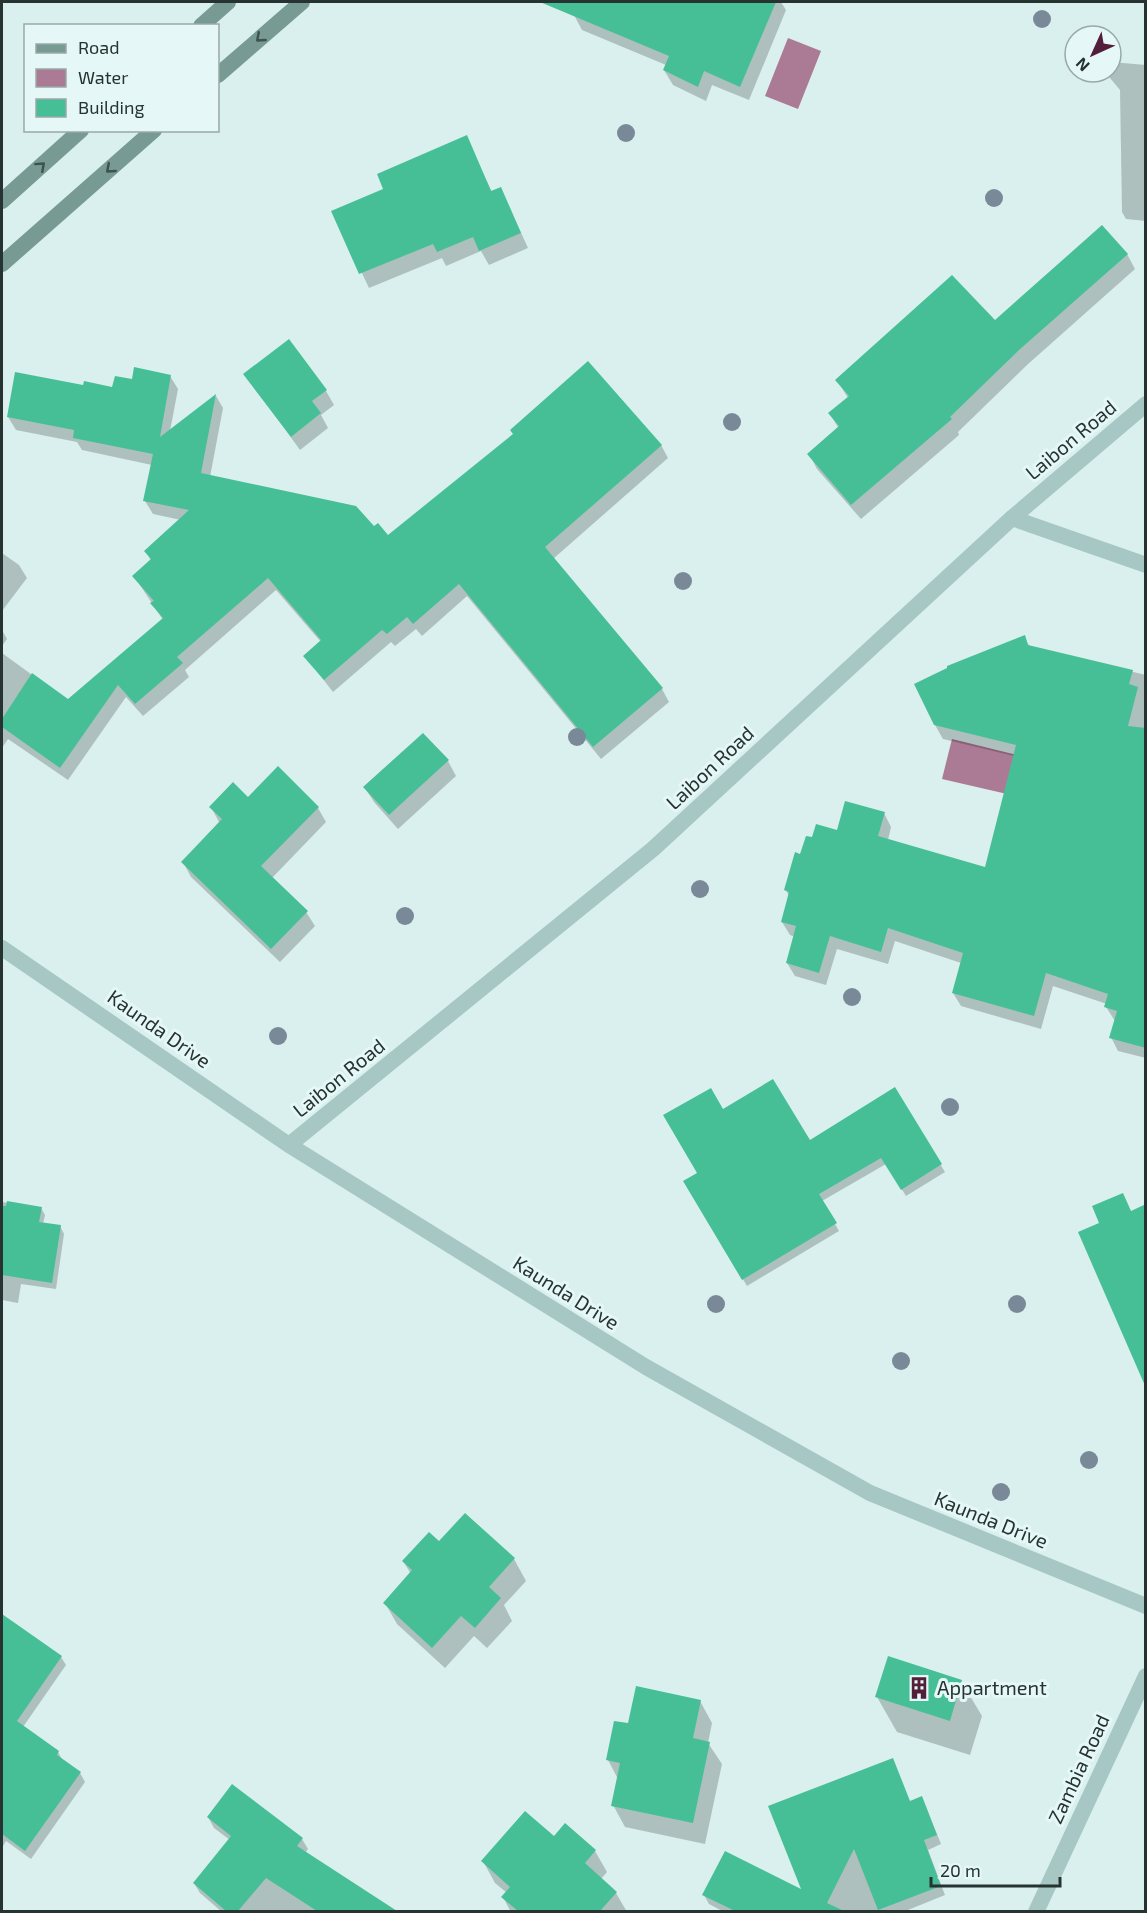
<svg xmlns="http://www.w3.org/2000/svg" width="1147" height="1913" font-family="'Exo 2',sans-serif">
<rect width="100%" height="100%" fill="#d9f0ee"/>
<path fill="#ab7a94" d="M788 38 821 51 798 109 765 96Z
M952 739 1017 755 1007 794 942 779Z"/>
<path fill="#0003" d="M579 2H781L786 10 749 100 712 85 706 101 673 85 664 70 666 65 582 30 574 15Z
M1111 62 1146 65V221L1126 219 1122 212 1120 90 1105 72H1111Z
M466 137 492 192 500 189 508 204 528 248 489 265 481 251 446 266 442 258 369 288 333 212 385 190Z
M1127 254 1135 269 1027 365 958 432 959 435 861 519 817 469 809 454 839 429 830 414 848 398 837 380 995 323Z
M245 374 326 391 334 405 321 415 328 428 300 450Z
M170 376 178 389 170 431 216 396 223 408 210 477 374 528 388 537 661 445 668 458 553 559 662 689 669 702 601 759 467 596 422 636 416 629 395 646 391 642 333 692 305 656 321 642 276 590 185 670 189 677 143 716 126 697 68 780 8 739 2 748V653L68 701 163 620 134 576 151 561 146 551 181 520 153 514 145 501 152 465 82 450 77 442 16 430 8 417 84 387 113 389 134 381Z
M2 553 19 565 27 578 2 611Z
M2 630 7 639 2 646Z
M1024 637 1030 647 1146 675V1058L1118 1051 1111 1037 1115 1021 1106 1007 1107 1004 1053 986 1041 1029 961 1006 953 993 961 963 895 941 888 964 837 949 826 985 795 976 787 963 795 937 790 935 782 922 790 897 785 889 801 856 813 839 884 813 891 827 888 840 986 869 1014 756 943 739 935 725Z
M423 735 448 761 456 776 398 829 374 802 365 788Z
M248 799 318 808 326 822 272 878 306 912 315 926 280 962 191 877 183 862 219 822 211 807Z
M895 1090 945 1172 906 1196 886 1164 822 1201 839 1231 747 1286 685 1181 699 1173 723 1111 809 1143Z
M2 1202 41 1208 45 1215 43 1224 60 1226 64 1234 56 1289 21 1284 18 1303 2 1300Z
M439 1543 514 1559 526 1581 504 1605 512 1621 487 1648 474 1636 445 1668 397 1624 385 1603 411 1574 403 1561Z
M2 1616 61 1657 66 1665 23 1727 58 1752 63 1761 80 1773 85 1782 31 1859 6 1841 2 1848V1680L8 1671 2 1666Z
M961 1681 982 1716 970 1755 897 1732 877 1697Z
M700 1701 712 1723 708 1743 722 1764 705 1844 625 1827 613 1805 618 1779 608 1760 629 1725Z
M892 1760 910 1802 921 1798 926 1807 941 1844 928 1850 945 1895 903 1912H724L709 1904 704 1895 804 1893Z
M208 1817 302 1839 308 1849 305 1853 383 1911 222 1912 200 1893 194 1883 230 1840 214 1828Z
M554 1838 595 1851 607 1872 601 1879 616 1893 627 1912H511L503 1897 507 1893 495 1883 483 1861Z"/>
<path fill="#47bf96" d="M540 2H776L740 87 704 71 698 87 663 70 669 56Z
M467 135 491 191 501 187 521 233 479 251 473 237 437 252 433 244 359 274 331 211 383 189 377 174Z
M1102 225 1128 254 1019 350 950 417 952 419 851 505 807 454 839 426 828 413 849 396 835 380 952 275 995 320Z
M289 339 327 390 312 401 321 413 291 437 243 374Z
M588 361 662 445 545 547 663 688 593 747 459 584 413 624 407 617 387 634 382 630 324 680 303 656 321 640 268 578 177 657 183 663 135 704 118 685 60 768 2 727V719L32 673 68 699 163 618 150 603 154 601 132 576 151 559 144 551 189 510 143 501 153 454 73 438 74 430 7 417 15 372 83 385 84 381 112 387 115 376 132 379 134 367 171 375 160 437 216 394 201 473 356 506 374 526 378 523 388 535 513 434 510 430Z
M1025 635 1028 645 1133 670 1129 684 1138 687 1128 726 1146 728V1048L1109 1038 1117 1011 1104 1007 1108 994 1046 973 1034 1016 952 993 963 953 888 928 881 952 830 936 819 973 786 963 796 926 781 922 789 892 784 890 795 852 800 854 806 836 812 837 816 824 837 830 845 801 885 812 878 836 985 867 1016 745 934 725 914 684 947 668V666Z
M423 733 449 760 389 815 363 787Z
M278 766 319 807 261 866 308 911 271 949 181 862 222 819 209 807 233 782 248 797Z
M773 1079 810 1140 895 1087 942 1164 901 1190 881 1158 819 1194 837 1223 742 1280 683 1181 697 1173 663 1115 711 1088 723 1109Z
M1123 1193 1131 1211 1146 1204V1388L1078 1232 1099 1223 1092 1206Z
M7 1201 42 1207 39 1222 61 1225 52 1283 2 1275V1206H6Z
M465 1513 515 1558 489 1587 501 1598 475 1628 461 1616 432 1648 383 1603 412 1570 402 1561 429 1532 439 1541Z
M2 1614 62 1656 17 1721 59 1751 57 1755 81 1772 25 1851 2 1834Z
M888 1656 962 1680 950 1721 875 1697Z
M636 1686 701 1700 693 1738 710 1742 693 1823 611 1806 620 1763 606 1760 614 1721 628 1723Z
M893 1758 910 1801 922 1796 937 1835 924 1840 941 1886 878 1910 854 1849 827 1903 844 1911H735L702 1895 725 1851 801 1889 768 1806Z
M232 1784 303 1838 297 1846 397 1911H317L266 1878 238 1911H226L193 1883 231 1836 207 1817Z
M525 1811 554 1836 565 1823 596 1850 585 1863 617 1892 600 1911H518L501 1897 510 1887 481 1861Z"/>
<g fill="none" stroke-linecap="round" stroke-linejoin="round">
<path stroke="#a6c7c3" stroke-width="16" d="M1012 518 1146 565
M1036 1912 1146 1676"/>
<path stroke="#a6c7c3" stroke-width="16" d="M2 948 289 1145 646 1367 870 1493 1146 1606
M289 1145 653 849 1012 518 1146 404"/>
<path stroke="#779a93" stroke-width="16" d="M201 26 228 2
M218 75 302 2
M2 201 81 130
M2 264 154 130"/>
</g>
<g fill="#7a8997">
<circle cx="1042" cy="19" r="9"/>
<circle cx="626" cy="133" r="9"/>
<circle cx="994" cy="198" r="9"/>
<circle cx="732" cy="422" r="9"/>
<circle cx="683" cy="581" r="9"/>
<circle cx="577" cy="737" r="9"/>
<circle cx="700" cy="889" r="9"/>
<circle cx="405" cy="916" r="9"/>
<circle cx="852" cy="997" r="9"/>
<circle cx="278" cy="1036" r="9"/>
<circle cx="950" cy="1107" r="9"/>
<circle cx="716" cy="1304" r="9"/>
<circle cx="1017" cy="1304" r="9"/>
<circle cx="901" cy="1361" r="9"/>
<circle cx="1089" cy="1460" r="9"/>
<circle cx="1001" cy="1492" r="9"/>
</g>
<defs><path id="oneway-chevron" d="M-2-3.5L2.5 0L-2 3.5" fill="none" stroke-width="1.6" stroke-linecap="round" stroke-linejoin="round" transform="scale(1.5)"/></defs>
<g stroke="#3e524e">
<use href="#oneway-chevron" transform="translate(260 38) rotate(139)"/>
<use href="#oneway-chevron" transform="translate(41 166) rotate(-42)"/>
<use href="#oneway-chevron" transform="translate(110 169) rotate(139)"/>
</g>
<defs>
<g id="building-bare" transform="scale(1.8)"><path d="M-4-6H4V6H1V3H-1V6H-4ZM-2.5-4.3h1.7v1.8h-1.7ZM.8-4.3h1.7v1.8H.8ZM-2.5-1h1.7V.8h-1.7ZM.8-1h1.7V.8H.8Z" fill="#521e39" stroke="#e5f8f7" stroke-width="2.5" paint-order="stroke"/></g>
</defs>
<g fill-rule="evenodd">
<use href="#building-bare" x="919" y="1688"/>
</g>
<g text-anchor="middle" stroke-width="6" stroke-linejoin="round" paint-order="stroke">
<g font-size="20" fill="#263330" stroke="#e5f8f7">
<text transform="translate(1071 440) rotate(-40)" y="7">Laibon Road</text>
<text transform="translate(710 768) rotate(-43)" y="7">Laibon Road</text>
<text transform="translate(159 1029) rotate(35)" y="7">Kaunda Drive</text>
<text transform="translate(339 1078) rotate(-39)" y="7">Laibon Road</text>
<text transform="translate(566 1293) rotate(32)" y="7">Kaunda Drive</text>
<text transform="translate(991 1520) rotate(22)" y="7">Kaunda Drive</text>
<text transform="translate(1079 1769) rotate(-65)" y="7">Zambia Road</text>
</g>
<g font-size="20" fill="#263330" stroke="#e5f8f7" text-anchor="start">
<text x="937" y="1695">Appartment</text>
</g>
</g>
<rect width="1147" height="1913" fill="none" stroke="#263330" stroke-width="6"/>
<rect x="24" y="24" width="195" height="108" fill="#e5f8f7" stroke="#99a9a7" stroke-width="1.5"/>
<rect x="36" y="44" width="30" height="9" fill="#779a93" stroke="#99a9a7" stroke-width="1.5"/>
<text x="78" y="54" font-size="18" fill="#263330">Road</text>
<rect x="36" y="69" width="30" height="18" fill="#ab7a94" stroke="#99a9a7" stroke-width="1.5"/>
<text x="78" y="84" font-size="18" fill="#263330">Water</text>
<rect x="36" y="99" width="30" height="18" fill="#47bf96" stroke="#99a9a7" stroke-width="1.5"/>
<text x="78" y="114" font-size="18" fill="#263330">Building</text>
<g transform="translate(1093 54) rotate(225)"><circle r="28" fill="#e5f8f7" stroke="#99a9a7" stroke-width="1.5"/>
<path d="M0-4.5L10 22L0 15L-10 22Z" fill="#521e39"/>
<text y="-9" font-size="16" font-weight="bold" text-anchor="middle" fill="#263330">N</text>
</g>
<path d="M931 1877v9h129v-9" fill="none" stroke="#263330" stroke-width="3"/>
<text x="940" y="1877" font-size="18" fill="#263330" stroke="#e5f8f7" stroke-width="4.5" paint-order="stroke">20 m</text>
</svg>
